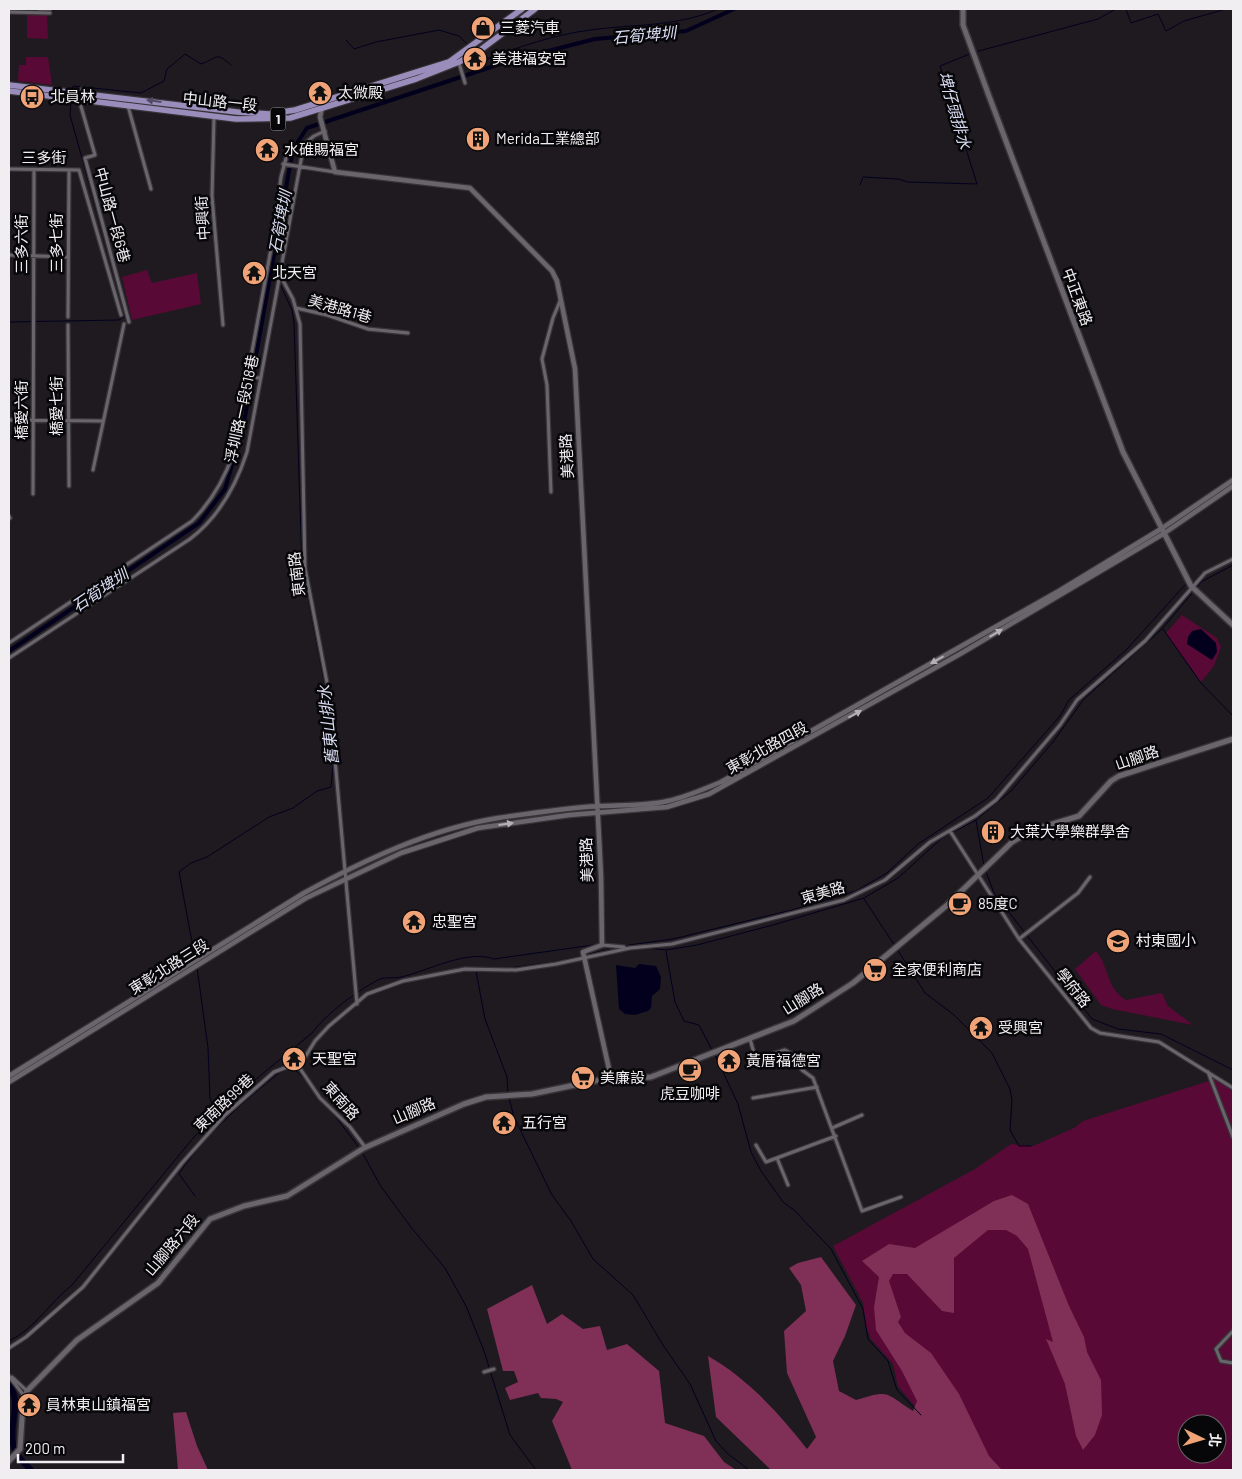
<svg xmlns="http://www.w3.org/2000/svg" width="1242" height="1479" font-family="Barlow,'Noto Sans TC',sans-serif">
<rect width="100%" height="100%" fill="#1e1a20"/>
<path fill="#590935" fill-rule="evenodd" d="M27 14 47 15 48 39 27 38Z
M26 57H48L52 85 18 81 19 65H26Z
M147 270 152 283 197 273 201 304 132 320 122 277Z
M1182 615 1217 638 1221 647 1214 666 1201 682 1166 633Z
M1096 951C1110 968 1105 987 1126 1000L1162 993 1168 1006 1193 1025 1112 1009 1101 1005 1075 969Z
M1215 1079 1233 1091V1470H989L923 1416 898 1386 893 1364 871 1339 866 1326 863 1303 833 1246 975 1169 1011 1144 1033 1146 1074 1128 1083 1121ZM1187 1424H1217V1454H1187Z"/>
<path fill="#802f56" d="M1012 1195 1028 1204 1069 1306 1084 1337 1087 1352 1101 1380 1102 1415 1095 1435 1083 1450 1076 1436 1065 1384 1046 1339 1053 1342 1028 1249 1017 1236 1006 1230H988L954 1258V1313L942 1311 907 1274H893L889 1281 901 1317 898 1322 905 1333 931 1353 959 1394 989 1456 1002 1470H771L716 1417 708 1356C747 1378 780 1414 807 1449L816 1437 787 1373 784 1331 806 1311 801 1285 789 1268 798 1263 821 1257 856 1305 845 1336 833 1361 839 1391 856 1400C890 1389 885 1393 913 1411L917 1401 902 1371 876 1330 874 1307 879 1277 862 1261 889 1244 915 1248 994 1201Z
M532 1285 547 1324 562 1314 583 1329 600 1326 607 1350 627 1344 659 1371 665 1423 704 1436 724 1462 736 1470H572L552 1421 563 1402 556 1399 541 1398 538 1393 510 1400 505 1388 518 1382 514 1371H503L487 1309Z
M186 1412 197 1446 208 1470H178L173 1413Z"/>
<path fill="#03001e" d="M1201 629 1216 643 1217 652 1212 660 1187 644 1188 637 1192 631Z
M639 964 656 966 661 977 660 989 652 996 651 1008 648 1011 635 1015 625 1014 619 1009 616 965 635 968Z"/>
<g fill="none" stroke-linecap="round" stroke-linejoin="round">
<path stroke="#03001e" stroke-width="1" d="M1126 9 1131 23 1158 14 1166 31 1184 21 1226 9
M49 11 57 9
M346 40 354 49 376 42 439 30 459 36 467 44
M975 52 1098 19 1116 9
M478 54 484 60C519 47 553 35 590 30 634 24 677 27 718 9
M72 90 73 86 141 93 164 81 167 69 185 54 201 64C218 58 215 51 231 65
M71 102 70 115 121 298
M860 185 863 177 898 179 908 182 977 184 940 66 972 53
M271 271 278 281
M9 322 119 320 125 316V312
M1196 589 1201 582 1233 565
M1163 629 1201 683 1233 716
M976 820 984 866
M985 869 994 893 1092 1019 1118 1029 1161 1034 1233 1070
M864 899 895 946
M604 944 622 945
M629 945 673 939 792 910 856 891 887 873 918 844 988 798 1060 716 1069 700 1126 650 1185 585
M624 946H632
M646 948 666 950 697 945 773 925 864 898 898 878 942 838 976 820 1011 791 1053 742 1084 699 1162 629 1193 592
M897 949 925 993 954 1015 992 1053 1010 1089 1012 1100 1010 1130 1019 1146H1031
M666 951 675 1002 684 1021 699 1025 713 1052
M585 955 615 948
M195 958 179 872 191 863 207 857 269 817 293 808 317 791 331 787 333 767 325 686 302 566 294 323 292 310 280 284
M197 967 208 1048 210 1099 214 1108 226 1118
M481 968H500
M509 968 554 962 581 956
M476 971 485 1019 507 1077 508 1094
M715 1055 738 1104 751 1152 761 1171 783 1202 794 1210 831 1249 863 1309 868 1339 888 1361 897 1390 921 1415
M509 1098 514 1117 552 1195 571 1221 593 1259 633 1295 663 1345 690 1384 716 1441 728 1454 749 1470
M332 1112 360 1149
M362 1152 380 1185 410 1226 445 1268 466 1306 484 1351 510 1435 536 1470
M195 1196 179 1174C206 1133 245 1100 284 1069H294L306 1080
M9 1341C36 1328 49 1303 72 1285L194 1137 232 1099 312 1033C326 1014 357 991 378 980 386 976 393 979 401 977 428 971 467 949 494 959L600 944"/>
<path stroke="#03001e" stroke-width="4" d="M9 651 199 523 225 489 243 428 293 149 307 128 509 61 595 39 686 31 734 9"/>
<path stroke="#03001e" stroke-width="6" d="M9 1385C23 1402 7 1428 14 1448 18 1458 24 1463 31 1470"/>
<g stroke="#373438" stroke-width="5.5">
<path id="minor" d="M39 9H50
M9 12 50 13
M459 63 465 83
M82 89 80 103 95 155 85 158 129 322
M128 106 151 189
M214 117 212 196 223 325
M283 164 335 172
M9 169 79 170 121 315
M9 255 68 257
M280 275 293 299 300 324 305 568 329 693 357 1004
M296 308 327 315 368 329 408 333
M68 317 69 170
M68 325 69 486
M247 377 260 378
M9 420 102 421
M93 470 124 324
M551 492 547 385 542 359 553 318 560 301
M33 494 34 170
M9 516 10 518
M9 643 192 521C212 501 224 480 233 454L273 238 281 177 288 151
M9 658 190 539C219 517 236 486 247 452L304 144 314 136 325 131
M950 831 1019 939 1091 1028 1100 1033 1159 1042 1233 1088
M1019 939 1078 893 1090 877
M602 945 624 947
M750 1039 754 1053 759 1058 785 1050 792 1054 802 1070 813 1078 862 1211 901 1197
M299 1067 315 1041 329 1026 367 994 403 981 465 969 516 970 556 964 630 948 672 944 844 900 885 880 930 842 975 816 996 800 1060 725 1077 700 1145 641 1205 573 1233 559
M299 1067 320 1098 350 1127 365 1147
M1208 1072 1233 1137
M753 1098 817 1087
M832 1128 862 1115
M756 1145 766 1162 836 1136
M777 1158 788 1185
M1233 1331 1216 1349 1221 1361 1233 1363
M9 1348 26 1337 83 1287 182 1163 225 1115 274 1072 287 1067H299
M484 1372 494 1369
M9 1376 25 1397
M12 1377 27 1391"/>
</g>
<g stroke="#373438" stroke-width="7">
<path id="tertiary" d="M328 100 322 107 320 117 335 172 470 188 552 271 557 281 575 369 601 876 602 945 583 952 611 1078
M9 1076 304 893C364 860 430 829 498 818 532 813 566 808 600 806 622 805 646 806 668 801 686 797 704 789 721 782L1059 591 1161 529 1233 480
M9 1082 306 898 401 853 478 828 569 815 667 807 709 794 960 654 1163 534 1233 486"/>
</g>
<g stroke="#373438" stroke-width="8">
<path id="secondary" d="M963 9V25L989 96 1123 452 1191 586 1233 625
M9 1461 20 1449 23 1403 27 1391 77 1340 158 1283 210 1219 244 1206 287 1196 364 1148 464 1104 486 1097 532 1094 599 1080 651 1077 794 1021 853 983 946 906 1012 842 1033 830 1079 816 1111 781 1119 776 1233 739"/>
</g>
<g stroke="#373438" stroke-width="8">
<path id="primary" d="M9 85 237 112 269 114 295 110 449 62 522 9
M9 91 236 119 290 118 416 79 459 62 479 51 535 9"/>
</g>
<use href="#minor" stroke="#6a656c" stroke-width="3"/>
<use href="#tertiary" stroke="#6a656c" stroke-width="4.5"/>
<use href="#secondary" stroke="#6a656c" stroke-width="5"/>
<use href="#primary" stroke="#9a8dbb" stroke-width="5.5"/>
</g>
<defs><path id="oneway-solid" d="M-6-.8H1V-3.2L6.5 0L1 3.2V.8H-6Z" transform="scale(1.25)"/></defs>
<use fill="#504a62" href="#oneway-solid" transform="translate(154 101) rotate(-173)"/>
<g fill="#b4b0b6">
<use href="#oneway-solid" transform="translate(996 633) rotate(-31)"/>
<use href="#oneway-solid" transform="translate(937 660) rotate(150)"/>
<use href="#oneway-solid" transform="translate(855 714) rotate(-29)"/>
<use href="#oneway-solid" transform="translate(506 824) rotate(-8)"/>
</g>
<defs>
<g id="shop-disc" transform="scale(1.25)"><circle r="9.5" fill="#efa377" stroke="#070608"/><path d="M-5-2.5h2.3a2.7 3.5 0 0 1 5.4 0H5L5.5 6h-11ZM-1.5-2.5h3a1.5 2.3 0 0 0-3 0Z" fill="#111"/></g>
<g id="temple-disc" transform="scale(1.25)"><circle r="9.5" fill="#efa377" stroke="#070608"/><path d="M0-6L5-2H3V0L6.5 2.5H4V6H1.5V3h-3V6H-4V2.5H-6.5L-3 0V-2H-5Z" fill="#111"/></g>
<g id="bus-disc" transform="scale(1.25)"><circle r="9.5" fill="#efa377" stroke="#070608"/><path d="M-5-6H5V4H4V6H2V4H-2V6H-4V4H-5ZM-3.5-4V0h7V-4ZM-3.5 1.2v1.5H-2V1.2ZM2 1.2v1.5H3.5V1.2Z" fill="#111"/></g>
<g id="building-disc" transform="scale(1.25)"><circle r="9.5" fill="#efa377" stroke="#070608"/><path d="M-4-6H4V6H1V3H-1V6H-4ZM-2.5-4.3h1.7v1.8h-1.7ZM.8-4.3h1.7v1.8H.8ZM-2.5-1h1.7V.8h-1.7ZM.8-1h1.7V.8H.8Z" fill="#111"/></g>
<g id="cafe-disc" transform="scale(1.25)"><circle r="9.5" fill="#efa377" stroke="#070608"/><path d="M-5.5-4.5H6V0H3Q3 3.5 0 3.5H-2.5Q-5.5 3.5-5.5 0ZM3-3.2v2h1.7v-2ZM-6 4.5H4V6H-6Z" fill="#111"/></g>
<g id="school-disc" transform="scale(1.25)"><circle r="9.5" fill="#efa377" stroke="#070608"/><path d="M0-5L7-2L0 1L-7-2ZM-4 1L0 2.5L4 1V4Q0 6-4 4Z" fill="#111"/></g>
<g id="supermarket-disc" transform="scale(1.25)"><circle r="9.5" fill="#efa377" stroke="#070608"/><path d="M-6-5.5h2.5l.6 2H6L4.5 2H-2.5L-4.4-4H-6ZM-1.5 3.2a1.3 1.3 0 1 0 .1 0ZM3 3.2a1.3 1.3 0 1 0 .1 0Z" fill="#111"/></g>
</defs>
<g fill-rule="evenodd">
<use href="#shop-disc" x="483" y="28"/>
<use href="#temple-disc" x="475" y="59"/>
<use href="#temple-disc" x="320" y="93"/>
<use href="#bus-disc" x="32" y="97"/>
<use href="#building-disc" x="478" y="139"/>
<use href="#temple-disc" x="267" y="150"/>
<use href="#temple-disc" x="254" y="273"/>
<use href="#building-disc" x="993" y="832"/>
<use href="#cafe-disc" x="960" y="904"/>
<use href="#temple-disc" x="414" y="922"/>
<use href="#school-disc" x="1118" y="941"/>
<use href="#supermarket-disc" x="875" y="970"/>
<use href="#temple-disc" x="981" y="1028"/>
<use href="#temple-disc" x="294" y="1059"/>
<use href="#temple-disc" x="729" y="1061"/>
<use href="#cafe-disc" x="690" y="1070"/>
<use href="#supermarket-disc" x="583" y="1078"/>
<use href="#temple-disc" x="504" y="1123"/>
<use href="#temple-disc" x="29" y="1405"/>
</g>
<g text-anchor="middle" stroke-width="5" stroke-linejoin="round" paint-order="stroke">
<rect fill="#070608" stroke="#aba8ac" stroke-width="1" x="270.5" y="107.5" width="15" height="23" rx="4"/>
<g font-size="14" font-weight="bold" fill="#f1eef2">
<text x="278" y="124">1</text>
</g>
<g font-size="15" fill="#f1eef2" stroke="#070608" text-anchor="start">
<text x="500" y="33">三菱汽車</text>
<text x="492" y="64">美港福安宮</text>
<text x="338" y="98">太微殿</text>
<text x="50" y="102">北員林</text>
<text x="496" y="144">Merida工業總部</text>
<text x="284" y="155">水碓賜福宮</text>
<text x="272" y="278">北天宮</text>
<text x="1010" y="837">大葉大學樂群學舍</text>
<text x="978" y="909">85度C</text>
<text x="432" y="927">忠聖宮</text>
<text x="1136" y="946">村東國小</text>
<text x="892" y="975">全家便利商店</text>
<text x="998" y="1033">受興宮</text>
<text x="312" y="1064">天聖宮</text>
<text x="746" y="1066">黃厝福德宮</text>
<text x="600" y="1083">美廉設</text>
<text x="690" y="1099" text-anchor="middle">虎豆咖啡</text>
<text x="522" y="1128">五行宮</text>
<text x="46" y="1410">員林東山鎮福宮</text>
</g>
<g font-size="15" fill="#f1eef2" stroke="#070608">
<text transform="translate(220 102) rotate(6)" y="5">中山路一段</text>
<text x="44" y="163">三多街</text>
<text transform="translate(112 215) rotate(75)" y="5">中山路一段6巷</text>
<text transform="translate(203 218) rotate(-94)" y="5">中興街</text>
<text transform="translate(57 243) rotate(-90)" y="5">三多七街</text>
<text transform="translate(22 244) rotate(-90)" y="5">三多六街</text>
<text transform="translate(1077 297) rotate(70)" y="5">中正東路</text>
<text transform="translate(340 309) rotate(16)" y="5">美港路1巷</text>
<text transform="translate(57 406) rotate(-90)" y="5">橋愛七街</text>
<text transform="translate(242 409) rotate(-78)" y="5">浮圳路一段518巷</text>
<text transform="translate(22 410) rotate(-90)" y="5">橋愛六街</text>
<text transform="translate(567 456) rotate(-93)" y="5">美港路</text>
<text transform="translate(297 574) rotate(-97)" y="5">東南路</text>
<text transform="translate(767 748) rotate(-29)" y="5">東彰北路四段</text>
<text transform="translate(1137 758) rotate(-19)" y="5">山腳路</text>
<text transform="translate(587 860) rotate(-92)" y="5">美港路</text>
<text transform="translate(823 893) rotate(-16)" y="5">東美路</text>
<text transform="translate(169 967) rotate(-32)" y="5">東彰北路三段</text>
<text transform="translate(1073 988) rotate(51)" y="5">學府路</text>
<text transform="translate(803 999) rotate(-32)" y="5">山腳路</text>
<text transform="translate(341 1101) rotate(48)" y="5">東南路</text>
<text transform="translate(224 1103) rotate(-44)" y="5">東南路99巷</text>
<text transform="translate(414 1111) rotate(-23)" y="5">山腳路</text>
<text transform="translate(172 1245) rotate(-50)" y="5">山腳路六段</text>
</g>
<g font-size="16" font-style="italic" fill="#d9ddf3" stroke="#070608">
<text transform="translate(644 35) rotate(-5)" y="6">石筍埤圳</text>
<text transform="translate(955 110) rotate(74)" y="6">埤仔頭排水</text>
<text transform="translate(280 222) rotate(-80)" y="6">石筍埤圳</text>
<text transform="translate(100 590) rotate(-34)" y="6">石筍埤圳</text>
<text transform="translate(328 725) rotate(-96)" y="6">舊東山排水</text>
</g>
</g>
<rect width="1242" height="1479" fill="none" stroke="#f1eef2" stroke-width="20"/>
<g transform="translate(1202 1439) rotate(95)"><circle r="24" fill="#070608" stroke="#656366"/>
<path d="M0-4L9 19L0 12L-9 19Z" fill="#efa377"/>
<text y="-8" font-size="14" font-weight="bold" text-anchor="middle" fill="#f1eef2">北</text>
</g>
<path d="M18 1454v8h105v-8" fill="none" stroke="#f1eef2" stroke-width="2.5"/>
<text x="25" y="1454" font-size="15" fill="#f1eef2" stroke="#070608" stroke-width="4" paint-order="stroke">200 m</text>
</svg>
